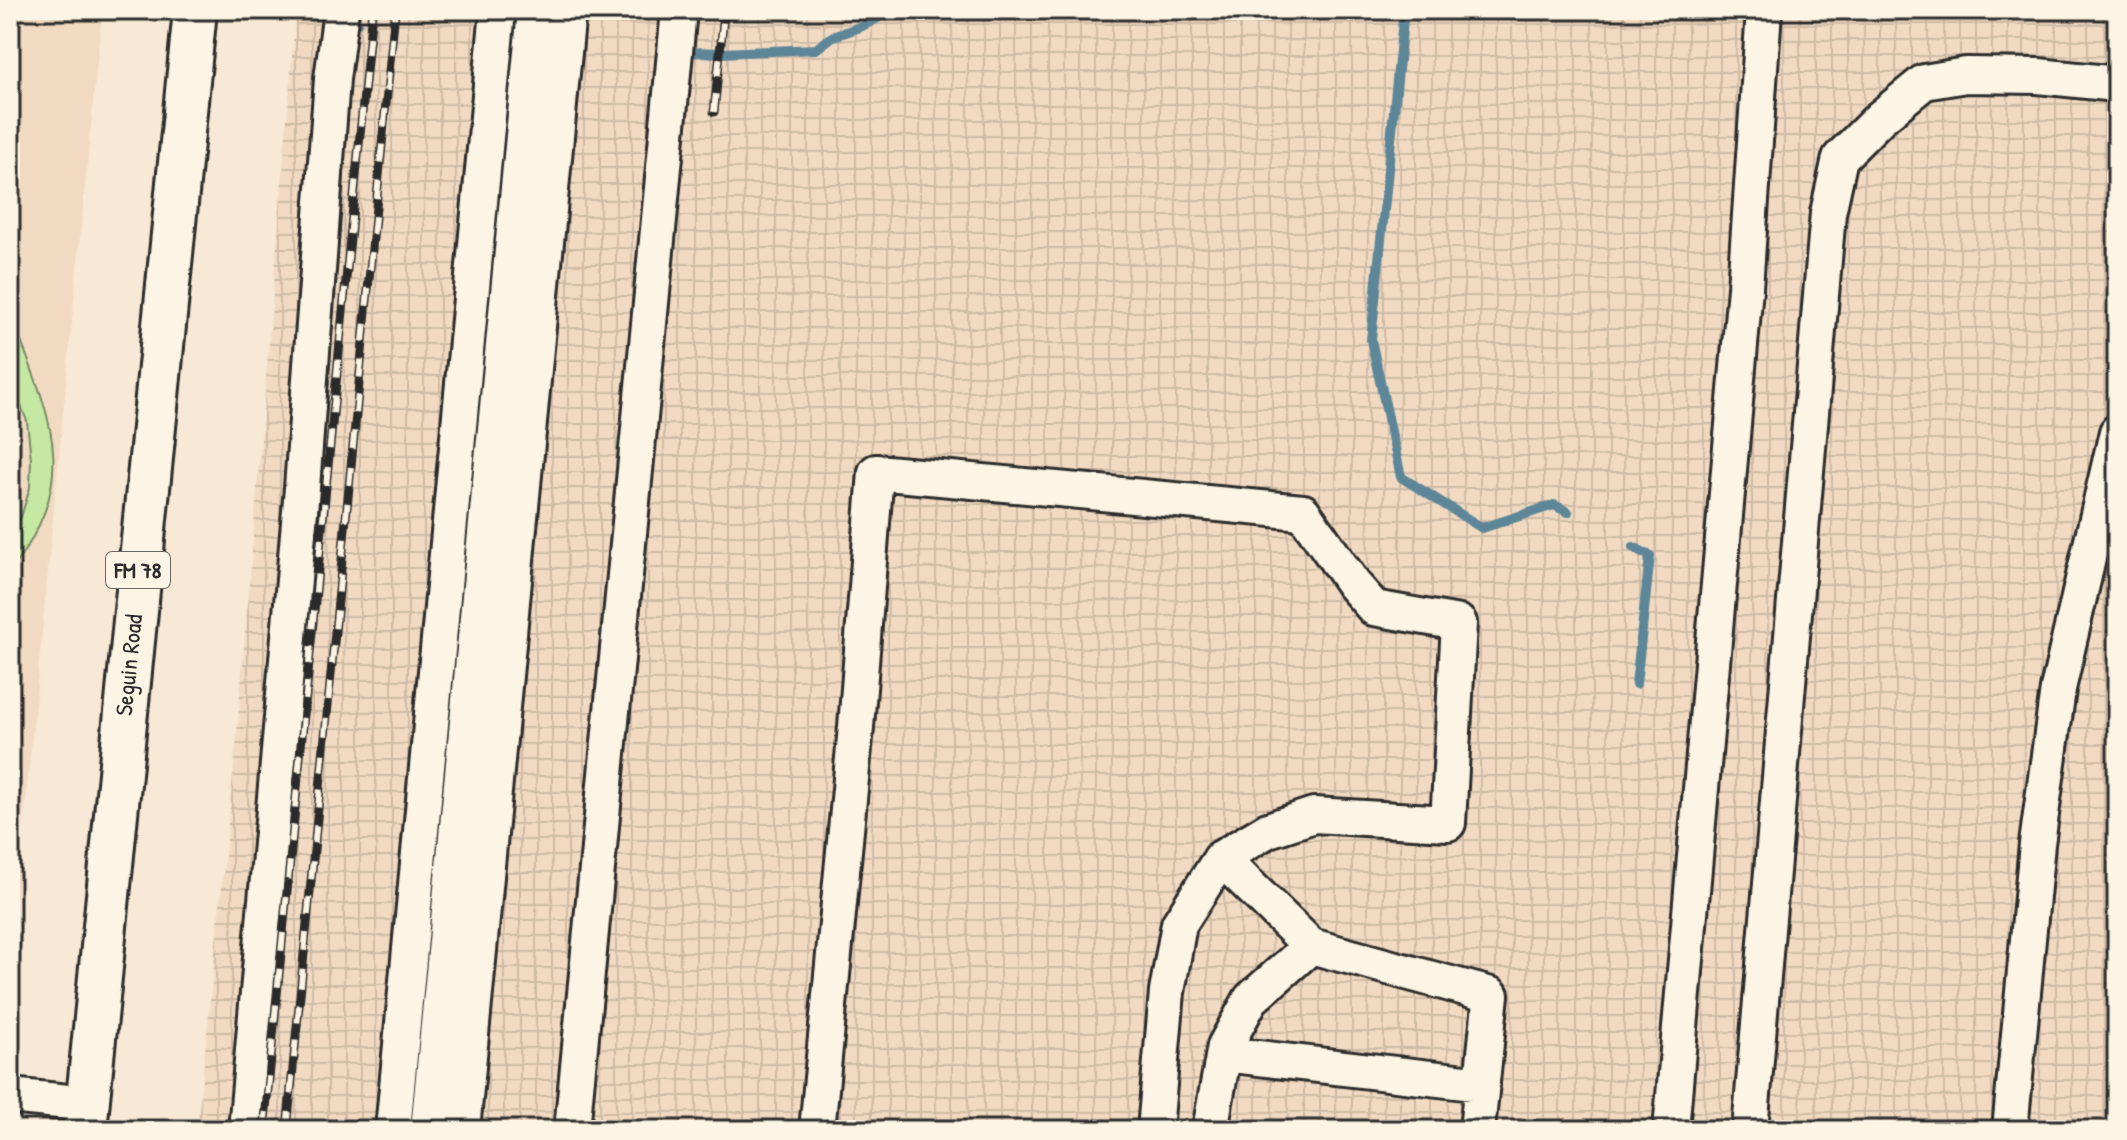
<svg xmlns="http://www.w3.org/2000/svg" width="2127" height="1140" font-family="'Patrick Hand',sans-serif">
<defs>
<pattern id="industrial-grid" width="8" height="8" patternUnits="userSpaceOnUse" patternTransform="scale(2)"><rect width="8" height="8" fill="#f1dac1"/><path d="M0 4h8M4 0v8" fill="none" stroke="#cfbba6"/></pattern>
</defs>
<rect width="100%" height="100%" fill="#f7e9d5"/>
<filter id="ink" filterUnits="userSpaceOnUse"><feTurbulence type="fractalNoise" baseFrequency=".0125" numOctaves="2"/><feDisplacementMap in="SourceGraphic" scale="16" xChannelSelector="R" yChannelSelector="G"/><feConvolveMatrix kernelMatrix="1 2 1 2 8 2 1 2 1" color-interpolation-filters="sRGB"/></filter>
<g filter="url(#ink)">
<path fill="#f1dac1" d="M10 10H102L10 964Z"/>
<path fill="url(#industrial-grid)" d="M296 10H2117V1130H197L236 746Z"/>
<path fill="#c5e8a2" stroke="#788a66" stroke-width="2" d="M10 313C48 413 85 476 10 571V535L21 517 30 487 31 459 27 421 10 377Z"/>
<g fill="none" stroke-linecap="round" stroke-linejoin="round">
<path stroke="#5d8798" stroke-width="10" d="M296 10 357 23
M922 10 928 13 961 10
M1404 10 1371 340 1401 477 1482 528 1554 505 1568 512
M686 52 723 53 816 49 832 37 860 27 893 10
M1633 547 1650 556 1636 684"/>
<g stroke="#2b2b2b" stroke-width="40">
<path id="minor" d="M1221 858 1311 946 1491 995 1477 1130
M1224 1054 1482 1084
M10 1096 87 1104
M246 1130 302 488 332 79 341 10
M393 1130 498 10
M428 1130 535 10
M462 1130 568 10
M572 1130 679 10
M817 1130 856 727 876 472 1303 512 1353 584 1374 608 1459 623 1448 823 1314 815 1268 830 1221 858 1179 924 1167 992 1155 1130
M1210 1130 1225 1046 1251 999 1311 946
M1671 1130 1745 288 1764 10
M1750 1130 1828 213 1840 158 1880 118 1924 82 1966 75 2038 76 2117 84
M2010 1130 2037 844 2058 689 2117 432"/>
</g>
<g stroke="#2b2b2b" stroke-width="48">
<path id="major" d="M85 1130 195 10"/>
</g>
<use href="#minor" stroke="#fcf5e5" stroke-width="34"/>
<use href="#major" stroke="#fcf5e5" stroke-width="42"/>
<g stroke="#2b2b2b" stroke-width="9">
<path id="rail" d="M714 112 724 13
M264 1130 372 10
M287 1130 395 10"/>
</g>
<use href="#rail" stroke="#fcf5e5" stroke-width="6" stroke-dasharray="18" stroke-linecap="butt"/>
</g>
</g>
<g text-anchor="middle" stroke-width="6" stroke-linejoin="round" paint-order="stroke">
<rect fill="#fcf5e5" stroke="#6a6863" stroke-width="2" x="106" y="552" width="64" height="36" rx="6"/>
<g font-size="22" font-weight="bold" fill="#2b2b2b">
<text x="138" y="578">FM 78</text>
</g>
<g font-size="24" fill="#2b2b2b" stroke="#fcf5e5">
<text transform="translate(129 665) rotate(-84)" y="8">Seguin Road</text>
</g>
</g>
<rect width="2127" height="1140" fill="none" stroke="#fcf5e5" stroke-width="40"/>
<rect x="20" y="20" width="2087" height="1100" fill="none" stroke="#2b2b2b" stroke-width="3" filter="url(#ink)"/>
</svg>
